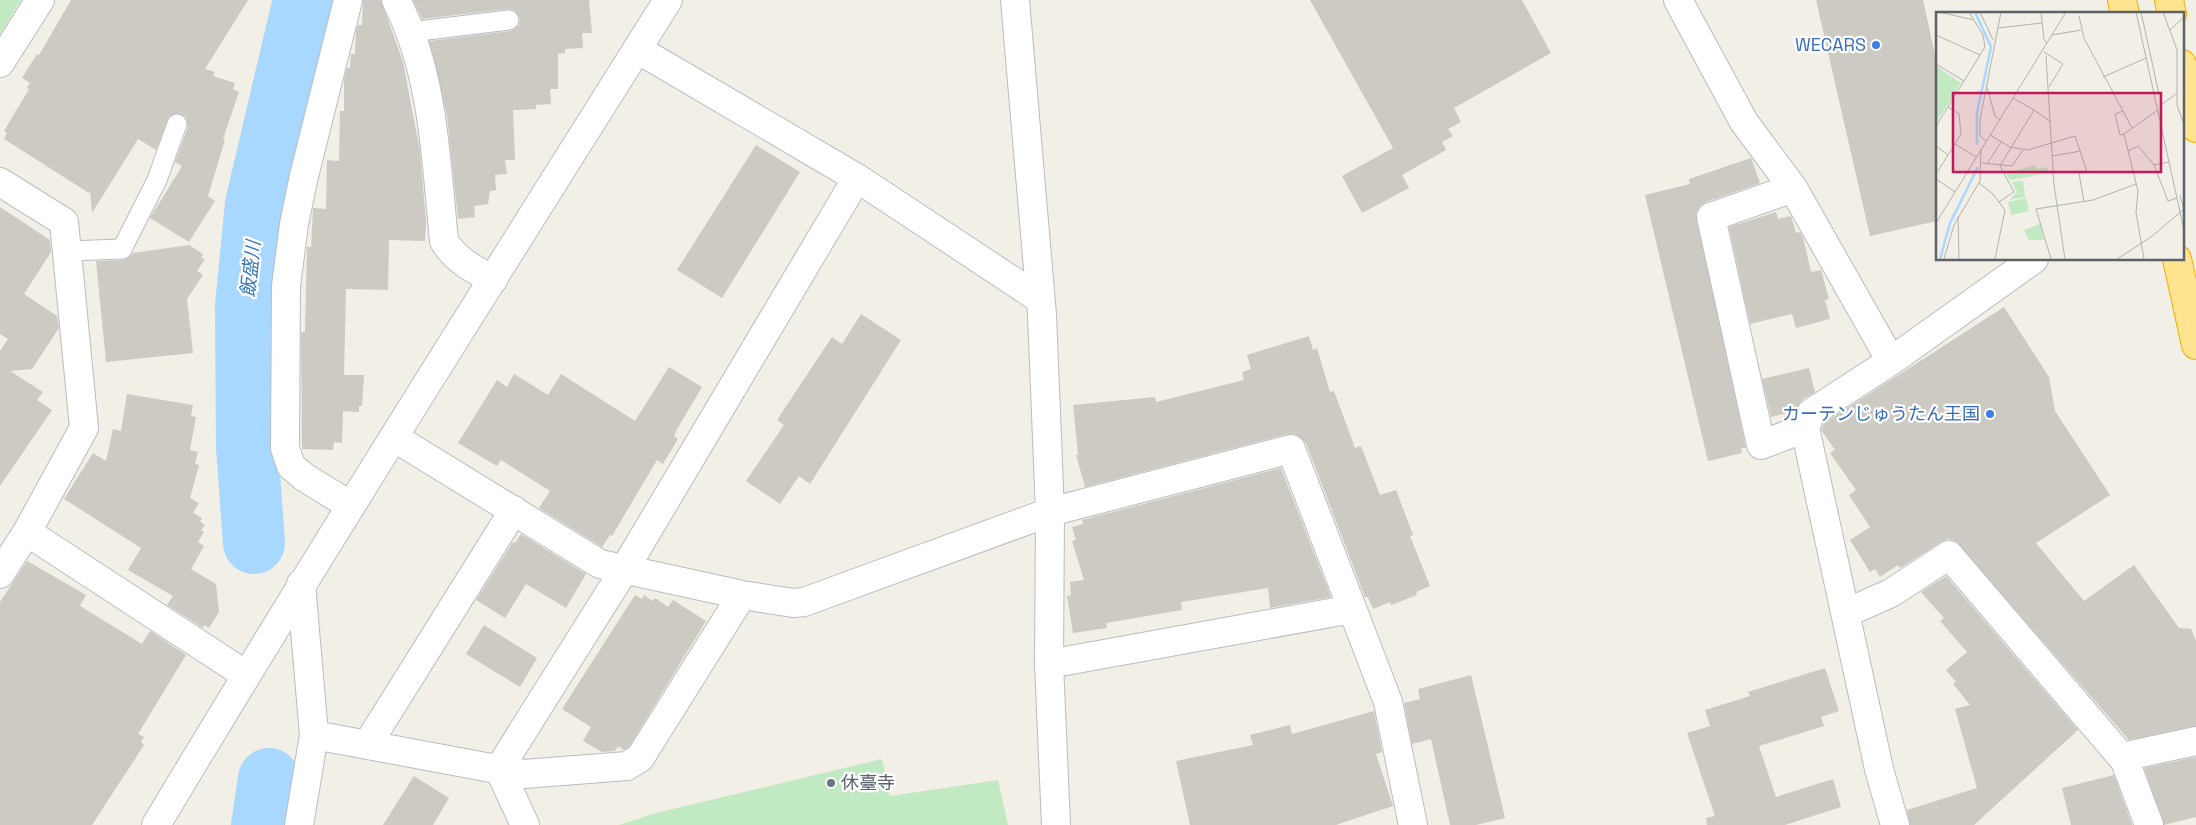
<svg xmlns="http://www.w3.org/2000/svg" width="2196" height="825" font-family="'Space Grotesk','Noto Sans JP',sans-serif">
<rect width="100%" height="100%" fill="#f1efe6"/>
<path fill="#c2eac2" d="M0 0H21L0 34Z
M882 759 890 796 998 780 1008 825H619L656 813Z"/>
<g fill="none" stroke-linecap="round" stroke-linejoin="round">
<path stroke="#a8d8ff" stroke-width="62" d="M254 543 247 447 246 306 256 204 304 0
M262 825 269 779"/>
</g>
<path fill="#cccac3" d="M71 0H248L205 69 215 72 213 76 235 83 233 89 239 92 223 139 225 140 208 196 215 201 189 242 150 218 182 166 175 162 188 127 186 117 181 114 169 116 156 150 138 139 92 213 90 191 89 193 4 139 7 133 4 131 29 89 27 88 30 83 22 78 37 54 39 55Z
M363 0H381L403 62 420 151 426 221 425 241 389 240 388 290 346 289 344 375H364L362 406H359V412L343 411 342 443 334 442 333 450 302 449 301 332H305L307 247H311L313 208 326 209 327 160 339 161 340 111H344V80L347 68H350L351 54H355L356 31 358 25H362Z
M413 0H589L592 33H582L583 48 565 49V53L558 54V89H550L551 104 536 105V109L513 110 515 160H505L507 174 495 175 496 190 490 191 488 204 474 206 475 217 458 219 447 116 429 41 511 31 519 25 520 18 514 10 508 9 422 19Z
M1310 0H1522L1551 53 1454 108 1461 122 1448 129 1453 136 1442 142 1446 150 1402 175 1409 188 1362 213 1342 176 1393 148Z
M1816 0H1923L1937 64V221L1870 236Z
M756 145 800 172 722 298 677 270Z
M1751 158 1760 183 1706 202 1699 207 1696 213 1746 448H1741L1742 453 1708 461 1645 195 1690 184 1689 179Z
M0 207 50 240 51 252 24 294 57 316 59 328 32 369 10 371 43 392 37 400 52 410 0 486V351L8 339 0 334Z
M1776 212 1778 219 1791 216 1796 233 1800 232 1803 237 1811 272 1821 270 1829 299 1825 300 1830 319 1796 328 1792 314 1750 324 1729 227Z
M189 245 203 254 201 258 205 259 197 271 203 275 187 299 193 353 106 362 96 261 123 260 128 258 133 253Z
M2004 307 2049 377 2055 411 2110 495 2036 543 2084 601 2134 565 2179 628 2191 629 2196 641V726L2129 740 1955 541 1948 539 1941 542 1900 568 1898 565 1880 577 1875 569 1870 572 1850 540 1870 527 1849 495 1856 490 1830 453 1835 450 1821 430 1824 423Z
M861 314 901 340 810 484 799 476 780 504 746 481 784 425 777 420 832 337 842 344Z
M1309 336 1313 350 1317 348 1330 392 1334 391 1355 448 1361 446 1380 495 1396 490 1413 535 1410 536 1430 586 1416 592 1417 595 1391 605 1390 602 1373 609 1368 597H1365L1306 443 1295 434H1287L1085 487 1076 455 1078 454 1073 405 1155 397 1156 402 1244 380 1242 372 1251 369 1247 355Z
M669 367 702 387 677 429 674 436 678 439 663 464 657 460 612 536 610 535 602 547 539 508 550 491 501 460 497 466 458 443 497 380 507 387 514 374 548 395 561 374 635 421Z
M1809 368 1815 392 1802 400 1795 411 1771 417 1762 379Z
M127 394 193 405 191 416 196 417 190 450 198 452 195 464 199 465 190 498 199 503 193 513 202 518 200 521 205 525 201 530 204 532 198 542 204 546 191 569 216 584 219 612 209 628 204 625 203 628 167 605 173 596 128 570 141 548 64 499 93 453 106 461 113 429 121 431Z
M1281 468 1331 597 1270 608 1268 588 1181 602 1182 610 1106 623 1107 628 1073 633 1067 596 1071 595 1070 582 1084 580 1072 541 1076 540 1072 527 1083 524 1082 520Z
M521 534 586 574 566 608 526 584 505 618 476 600 513 542 515 543Z
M27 561 86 595 80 606 142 644 150 631 186 655 138 734 144 737 141 742 144 745 92 825H0V602Z
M1946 576 2078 730 1974 825H1910L1907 810 1977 788 1955 709 1970 705 1953 684 1956 682 1946 670 1967 652 1940 621 1944 618 1921 592Z
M635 595 642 599 644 595 653 601 655 598 668 607 673 600 706 621 629 747 624 750 618 746 615 751 602 752 583 741 591 727 562 709Z
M484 625 537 658 520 687 466 654Z
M1825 668 1839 711 1821 717 1824 726 1759 746 1776 797 1833 779 1841 807 1785 825H1707L1706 818 1715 816 1687 733 1710 726 1705 710 1750 696 1748 692Z
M1471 675 1505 818 1476 825H1450L1431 739 1412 744 1404 703 1420 699 1418 689Z
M1374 711 1382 752 1376 754 1393 806 1336 825H1190L1176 761 1253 745 1250 735 1290 725 1292 734Z
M2196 757V817L2164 825 2144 768Z
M2114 775 2132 825H2071L2062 788Z
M414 776 449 798 433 825H383Z"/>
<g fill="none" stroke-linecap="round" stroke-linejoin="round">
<g stroke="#b9bcc1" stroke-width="21">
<path id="lane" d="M410 32 509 20
M67 251 122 249 157 180 177 124"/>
</g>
<g stroke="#b9bcc1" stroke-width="30">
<path id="street" d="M348 0 304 176 294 224 286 286 285 448 291 466 304 477 351 506
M396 0C434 74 436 161 444 241 456 261 474 269 493 280
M1015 0 1042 315 1050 512 1049 664 1056 825
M1678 0 1744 122 1793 188 1891 361
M0 63 40 0
M857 178 1040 299
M0 182 64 222 84 428 27 532 0 574
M1793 188 1711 217 1761 445 1805 428
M395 438 600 564 742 595 793 603 804 602 1050 512 1291 449 1388 702 1413 825
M27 532 246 675
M1846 613 1891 593 1949 555 2125 761 2149 825
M1049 664 1352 609
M314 735 524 774 627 766 640 758 742 595
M367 745 514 510
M2122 757 2196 741
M299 825 314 735 301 584
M525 825 499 769 624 570 857 178 637 49
M1895 825 1879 769 1805 428 1811 413 1891 361 2034 259"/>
</g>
<g stroke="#babdc3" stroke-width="30">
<path id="secondary" d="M156 825C322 548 496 274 668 0"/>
</g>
<g stroke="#f7ac00" stroke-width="30">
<path id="highway" d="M2122 0 2125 14
M2169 0 2172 14
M2182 64 2196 128
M2177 259 2196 345"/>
</g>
<use href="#lane" stroke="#fff" stroke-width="19"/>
<use href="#street" stroke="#fff" stroke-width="28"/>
<use href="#secondary" stroke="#fff" stroke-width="28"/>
<use href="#highway" stroke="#ffe48f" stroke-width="28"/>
</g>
<g fill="#3f7fe0" stroke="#fff" stroke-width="2">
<circle cx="1876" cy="45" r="5"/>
<circle cx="1990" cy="414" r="5"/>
</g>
<circle fill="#6b7280" stroke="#fff" stroke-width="2" cx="831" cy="783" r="5"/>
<g text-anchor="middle" stroke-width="4.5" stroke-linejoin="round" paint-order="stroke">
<g font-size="18" fill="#366cbe" stroke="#fff" text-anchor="end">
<text x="1866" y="51">WECARS</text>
<text x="1980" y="420">カーテンじゅうたん王国</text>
</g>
<g font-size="18" fill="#5b616d" stroke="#fff" text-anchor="start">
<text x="841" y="789">休臺寺</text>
</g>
<g font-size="19" font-style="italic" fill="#3c78b9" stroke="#fff">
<text transform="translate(250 269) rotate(-84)" y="7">飯盛川</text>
</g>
</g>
<g transform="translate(1936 12)">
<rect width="248" height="248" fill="#f1efe6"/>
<path d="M0 54 25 71 0 111ZM100 153 101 157 111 155 113 161 74 168 70 161ZM87 169 89 185 73 188 81 180 76 170ZM90 186 93 199 75 203 72 190ZM104 212 108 228H93L88 218Z" fill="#c2eac2"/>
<path fill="none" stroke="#a8d8ff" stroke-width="2.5" d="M39 0 55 35 41 101V133M4 247 14 211 42 155"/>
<path fill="none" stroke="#b2b3b0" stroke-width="1" d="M3 0 38 8M44 0 57 28M105 0 108 27 111 31M200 0 248 218M205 0 223 82M227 0 241 38V93L248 113M143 4 148 26 196 116M62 16 106 11M234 18 248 5M0 23 44 43M116 23 145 18M108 40 127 52 113 75M110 44 118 173 129 247M0 52 28 69M167 65 210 46M51 75 59 104 64 108M225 93 241 81M98 98 115 110M187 99 179 102 184 123 188 122M0 114 49 35 47 23 33 0M54 123 74 135 92 138 139 124 151 160 143 161 148 190M50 129 44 124V108L65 0M19 132 40 145M0 134 12 143M192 139 202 134 218 153 232 189 241 186M116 144 145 139M46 151 76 154 87 138M51 152 65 130M218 153 233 150M0 162 25 122 23 102 12 95M0 167 19 180M43 171 56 181 69 198 59 247M244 183 248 198M63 190 78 180 64 154 98 98 77 86M22 204 23 247M0 211 130 0M8 247 18 213 44 169 45 137M115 247 100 197 157 188 200 172M181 247 215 225 247 198M208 247 200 200 202 179 188 122 222 98"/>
<path fill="#c2185b" fill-opacity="0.15" stroke="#c2185b" stroke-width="2.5" d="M17 81H225V160H17Z"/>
<rect width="248" height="248" fill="none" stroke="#5e6268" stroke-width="2.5"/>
</g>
</svg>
